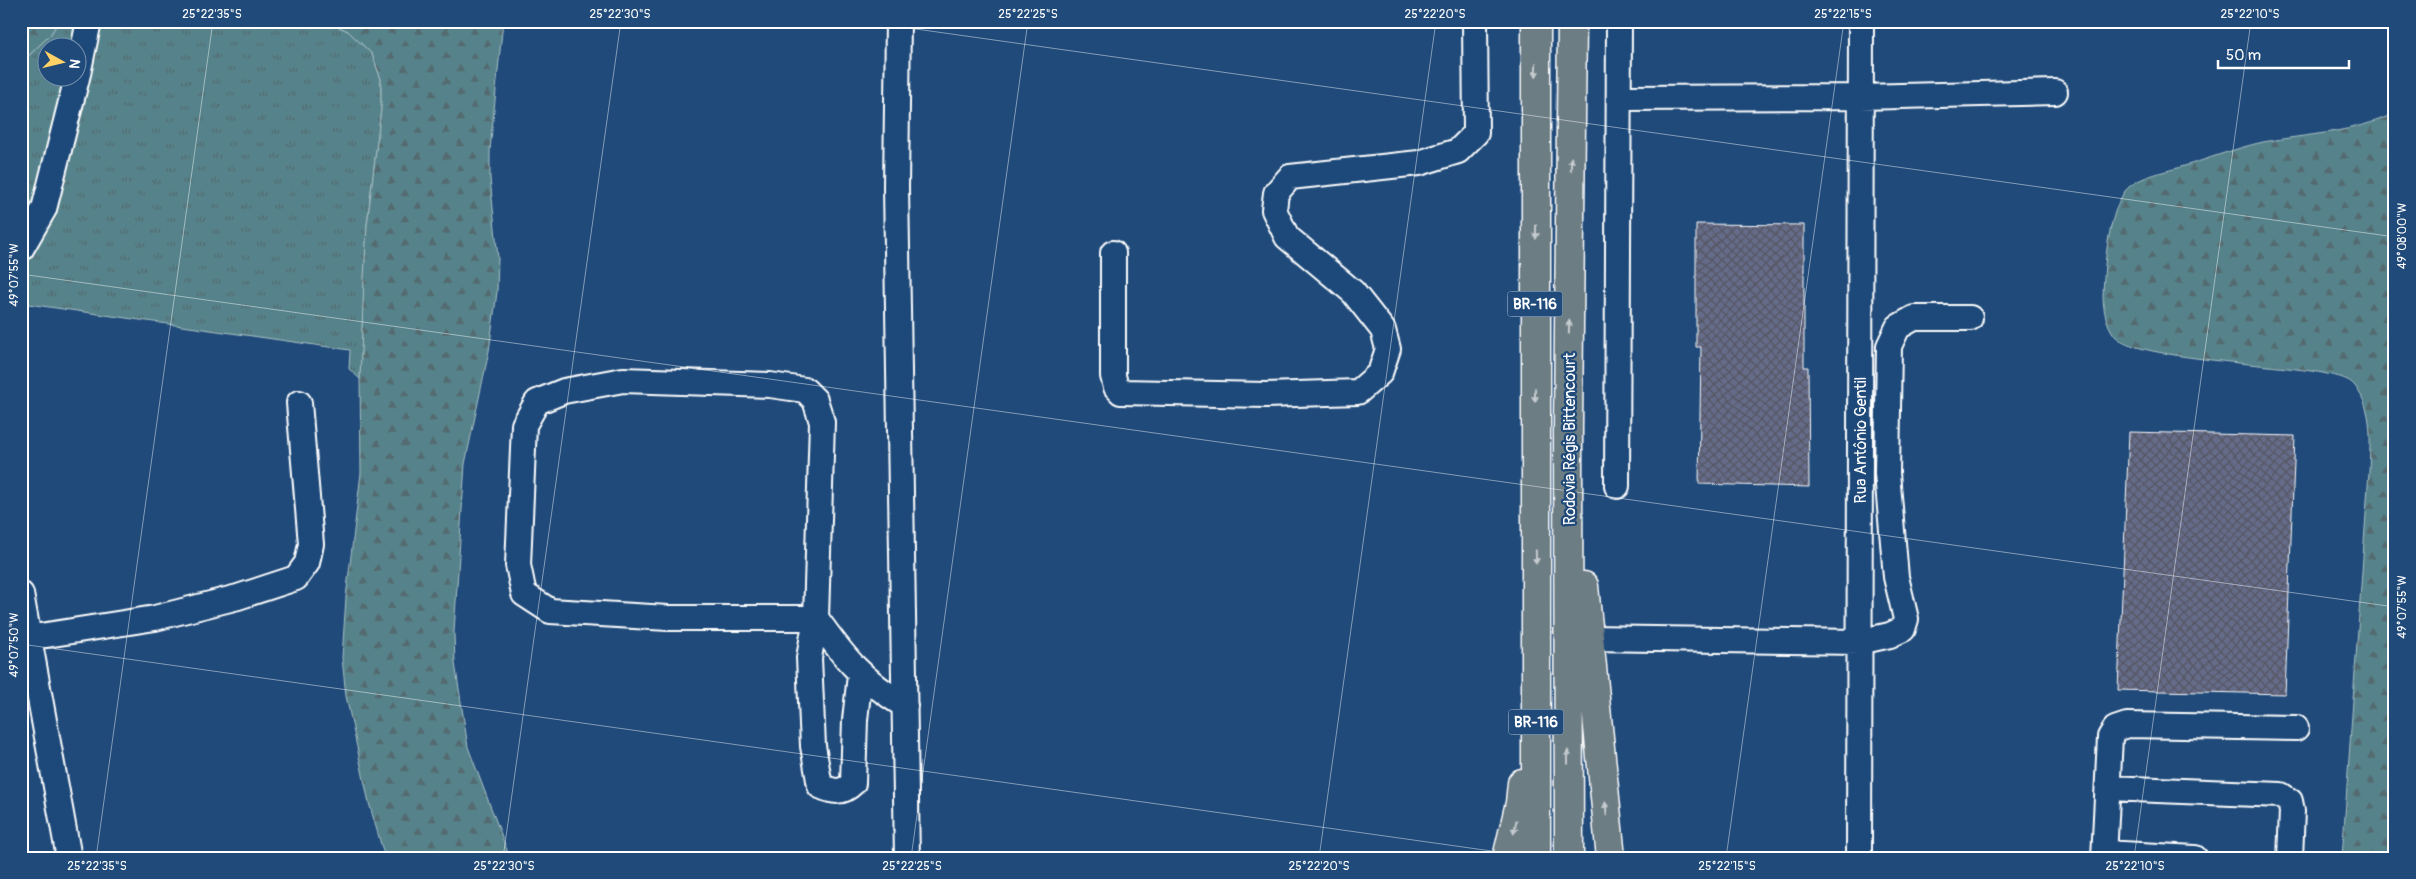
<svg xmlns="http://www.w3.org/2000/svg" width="2416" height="879" font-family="Pangolin,sans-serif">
<defs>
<pattern id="grass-tufts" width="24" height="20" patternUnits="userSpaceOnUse" patternTransform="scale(1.25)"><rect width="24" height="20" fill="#57838b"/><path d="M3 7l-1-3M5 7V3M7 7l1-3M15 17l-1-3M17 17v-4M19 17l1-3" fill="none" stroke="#526a6f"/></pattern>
<pattern id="forest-firs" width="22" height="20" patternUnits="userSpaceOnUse" patternTransform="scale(1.25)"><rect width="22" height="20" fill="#57838b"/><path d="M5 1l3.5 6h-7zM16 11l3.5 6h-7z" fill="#526a6f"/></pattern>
<pattern id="building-cross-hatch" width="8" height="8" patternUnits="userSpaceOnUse" patternTransform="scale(1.25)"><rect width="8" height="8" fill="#656c8a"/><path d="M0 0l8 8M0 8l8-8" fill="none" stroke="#555762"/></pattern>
</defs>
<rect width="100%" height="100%" fill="#1f4a7a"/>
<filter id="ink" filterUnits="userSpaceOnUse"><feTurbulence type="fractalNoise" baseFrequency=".02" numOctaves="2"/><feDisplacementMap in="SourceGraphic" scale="10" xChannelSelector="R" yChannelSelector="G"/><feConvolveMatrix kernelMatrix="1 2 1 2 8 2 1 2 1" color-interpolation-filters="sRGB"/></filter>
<g filter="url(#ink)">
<path fill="url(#grass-tufts)" stroke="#abc1c5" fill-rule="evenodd" d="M59 21H326L348 31 372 54 381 79V109L367 225 360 379 349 369 350 350 21 303V63L50 35ZM48 48H78V78H48Z"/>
<path fill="url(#forest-firs)" stroke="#abc1c5" d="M21 21H59L50 35 21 63Z
M326 21H503L490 150V178L498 258 497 292 489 351 465 464 454 632 455 663 468 747 510 858H385L369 803 346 696 342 658 346 597 361 473 360 379 364 279 367 225 381 109V79L372 54 348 31Z
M2395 113V858H2342L2369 471C2370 441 2374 411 2355 386 2349 378 2336 376 2327 374 2288 364 2135 360 2115 336 2106 325 2103 308 2103 296 2104 266 2108 219 2123 194 2133 177 2164 172 2181 167 2208 159 2236 148 2263 142 2308 134 2354 133 2395 113Z"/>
<path fill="url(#building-cross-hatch)" stroke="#fff" d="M1696 224 1804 225V367H1808L1809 487 1699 484 1701 347H1696Z
M2129 432 2295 436 2285 694 2118 690Z"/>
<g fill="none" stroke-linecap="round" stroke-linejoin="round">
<g stroke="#fff" stroke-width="28">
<path id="minor" d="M898 21 896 187 907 858
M78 74 89 21
M1619 98 1861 97 2055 92
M21 249 44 209 77 78
M1113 253V376L1116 387 1121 392 1266 395 1358 392 1380 373 1388 349 1383 330 1353 292 1287 237 1274 210 1276 193 1290 177 1419 163 1458 151 1476 133 1475 21
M1617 486 1619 21
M21 594 69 858
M816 618H668L550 611 524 594 518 565 524 425 537 402 564 391 623 380 770 385 805 390 815 400 822 422 816 618 809 658 813 746 820 786C833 792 842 794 853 783L855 720 860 675
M816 618C845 659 861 679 905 706
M1589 638 1859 642 1890 635 1903 629 1906 619 1896 577 1887 473 1889 346 1898 327 1914 318H1970
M21 639 155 618 238 597 296 578 307 563 311 544 299 403
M2108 788 2281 795 2290 801 2292 811 2290 858
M2104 853 2195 858
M1859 858 1861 21
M2104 858 2110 737 2115 729 2127 725 2296 728"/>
</g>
<g stroke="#fff" stroke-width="31">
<path id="highway" d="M1584 586 1611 858
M1507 858 1520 803 1522 783
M1536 858V21
M1569 858 1568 428 1572 21"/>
</g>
<use href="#minor" stroke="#1f4a7a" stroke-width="24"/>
<use href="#highway" stroke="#6d7d84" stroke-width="28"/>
</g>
<defs><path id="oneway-solid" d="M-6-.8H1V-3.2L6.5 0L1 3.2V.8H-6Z" transform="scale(1.25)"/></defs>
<g fill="#c5cbce">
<use href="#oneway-solid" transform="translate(1536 70) rotate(90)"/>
<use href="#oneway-solid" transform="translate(1571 164) rotate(-89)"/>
<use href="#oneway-solid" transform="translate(1536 232) rotate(90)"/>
<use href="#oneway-solid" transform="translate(1569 327) rotate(-89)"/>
<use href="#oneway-solid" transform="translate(1535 395) rotate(90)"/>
<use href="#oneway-solid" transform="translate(1536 557) rotate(89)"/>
<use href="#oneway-solid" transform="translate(1568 757) rotate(-90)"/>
<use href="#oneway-solid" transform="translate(1606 809) rotate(-96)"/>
<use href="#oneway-solid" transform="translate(1515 827) rotate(102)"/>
</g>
</g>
<path fill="none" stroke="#fff" stroke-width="1" stroke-opacity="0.45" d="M859 21 2395 237M21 274 2395 607M21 644 1541 858M96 858 213 21M503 858 621 21M911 858 1028 21M1319 858 1436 21M1726 858 1844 21M2134 858 2251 21"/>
<g text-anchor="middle" stroke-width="4.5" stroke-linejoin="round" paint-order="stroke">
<g fill="#1f4a7a" stroke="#bcc9d7" stroke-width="1">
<rect x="1507.5" y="291.5" width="55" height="25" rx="4"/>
<rect x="1508.5" y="709.5" width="55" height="25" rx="4"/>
</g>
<g font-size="15" font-weight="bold" fill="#fff">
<text x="1535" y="309">BR-116</text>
<text x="1536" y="727">BR-116</text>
</g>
<g font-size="16" fill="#fff" stroke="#1f4a7a">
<text transform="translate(1569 439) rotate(-90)" y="6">Rodovia Régis Bittencourt</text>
<text transform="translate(1860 440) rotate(-90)" y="6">Rua Antônio Gentil</text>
</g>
</g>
<rect width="2416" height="879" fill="none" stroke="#1f4a7a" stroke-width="55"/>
<g transform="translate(62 62) rotate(98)"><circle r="24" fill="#1f4a7a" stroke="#7992af"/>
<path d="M0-4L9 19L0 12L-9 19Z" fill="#ffd166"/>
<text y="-8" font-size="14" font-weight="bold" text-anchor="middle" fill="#ffffff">N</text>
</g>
<path d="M2218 60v8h131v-8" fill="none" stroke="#ffffff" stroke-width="2.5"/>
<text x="2226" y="60" font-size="15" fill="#ffffff" stroke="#1f4a7a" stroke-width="4" paint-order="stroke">50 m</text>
<rect x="28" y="28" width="2360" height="824" fill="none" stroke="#fff" stroke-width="2"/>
<g font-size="12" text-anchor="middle" fill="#fff">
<text x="212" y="18">25°22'35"S</text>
<text x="620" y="18">25°22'30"S</text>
<text x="1028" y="18">25°22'25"S</text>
<text x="1435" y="18">25°22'20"S</text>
<text x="1843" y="18">25°22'15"S</text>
<text x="2250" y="18">25°22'10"S</text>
<text transform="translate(2402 236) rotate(-90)" y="4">49°08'00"W</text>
<text transform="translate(14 275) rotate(-90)" y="4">49°07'55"W</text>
<text transform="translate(2402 607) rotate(-90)" y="4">49°07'55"W</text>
<text transform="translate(14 645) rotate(-90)" y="4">49°07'50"W</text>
<text x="97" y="870">25°22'35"S</text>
<text x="504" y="870">25°22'30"S</text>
<text x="912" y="870">25°22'25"S</text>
<text x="1319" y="870">25°22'20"S</text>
<text x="1727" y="870">25°22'15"S</text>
<text x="2135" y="870">25°22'10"S</text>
</g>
</svg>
